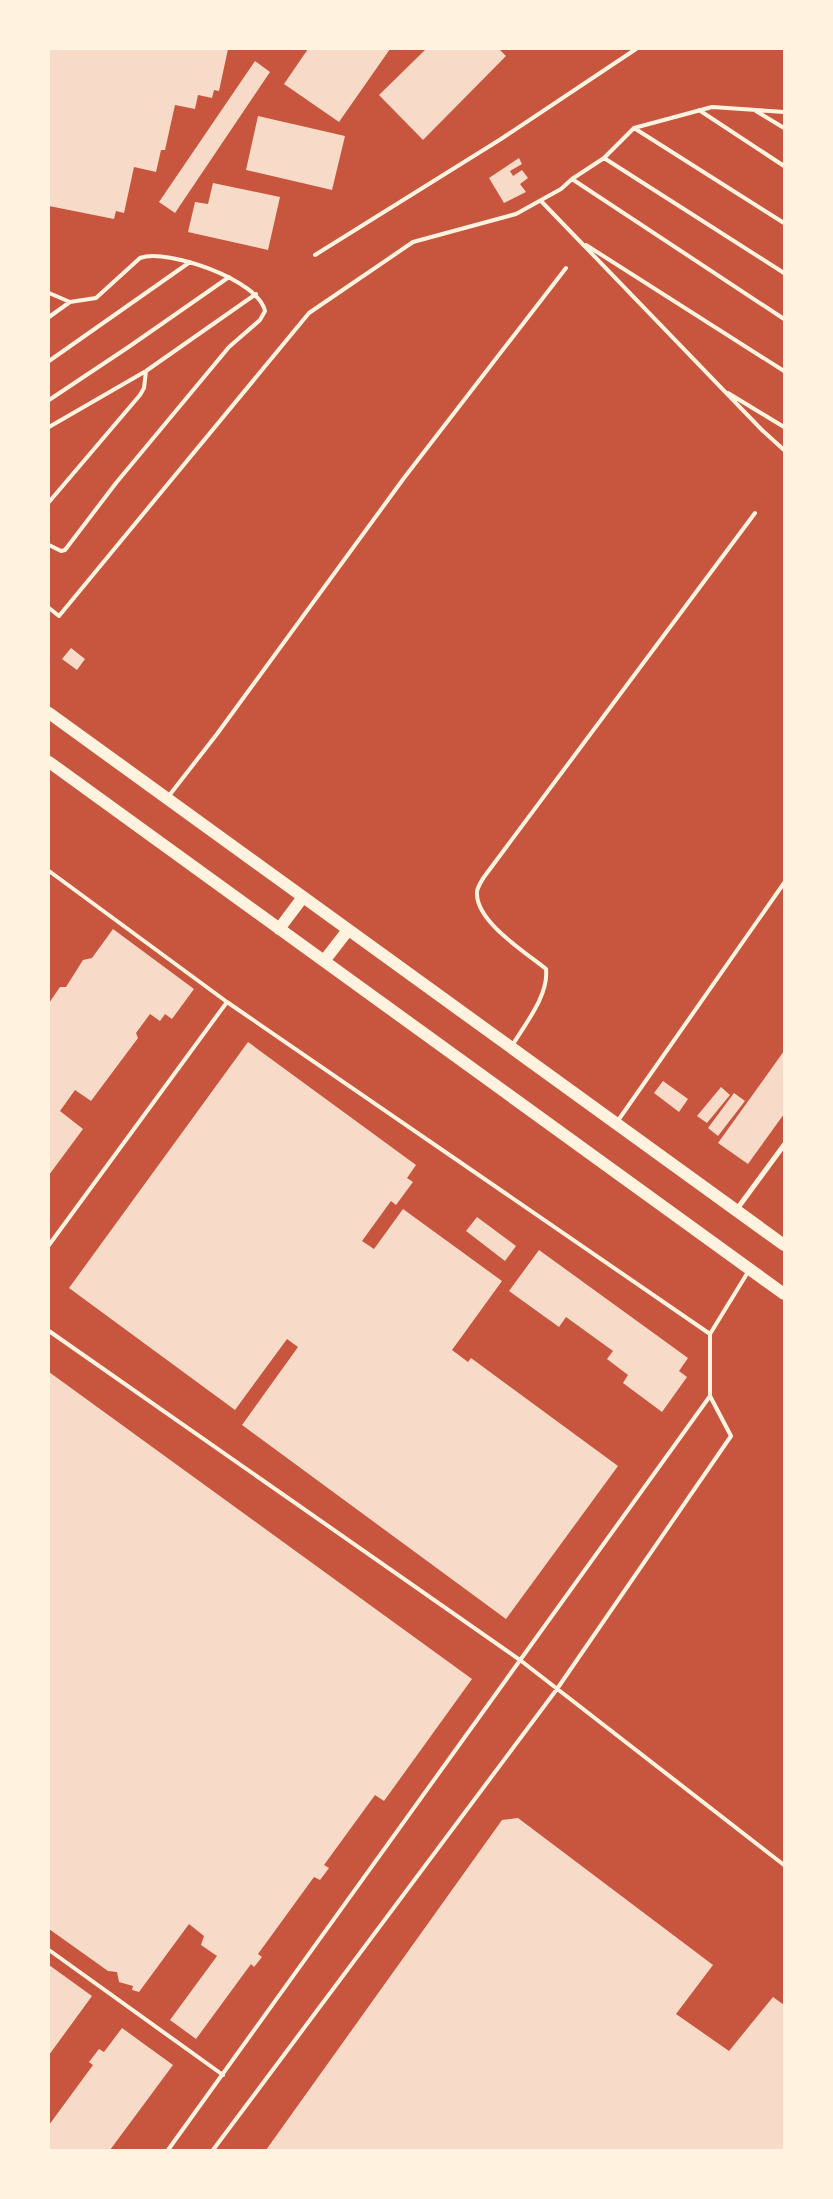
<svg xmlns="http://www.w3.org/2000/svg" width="833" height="2199" font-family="Jost,sans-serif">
<rect width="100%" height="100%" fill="#c8553d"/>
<path fill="#f7dbc8" d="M49 49H228L219 91 214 90 212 98 198 95 195 109 175 105 165 150H161L156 172 134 167 124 213 116 211 114 219 49 206Z
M308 49H390L339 122 284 84Z
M426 49H499L506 56 423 140 379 95Z
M255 61 270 72 175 213 159 202Z
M258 116 345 136 332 190 246 170Z
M519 158 522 164 510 171 513 176 522 170 528 178 520 184 526 192 504 203 489 178Z
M213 183 280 197 268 250 188 232 195 202 208 204Z
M71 648 85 659 77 670 62 659Z
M113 929 194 989 172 1019 165 1014 160 1021 150 1014 136 1033 138 1038 91 1101 75 1090 60 1111 83 1129 49 1175V1003L60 987H66L83 960 92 958Z
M248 1042 416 1165 407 1178 413 1182 396 1205 391 1201 362 1241 374 1249 403 1209 502 1281 452 1350 468 1362 471 1358 618 1466 506 1619 242 1425 298 1347 287 1339 235 1410 69 1288Z
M784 1051V1114L748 1164 718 1143Z
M663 1081 688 1099 679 1112 654 1093Z
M721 1087 730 1095 707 1123 697 1116Z
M734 1093 745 1101 718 1136 708 1128Z
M477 1217 516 1246 505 1261 466 1231Z
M539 1250 688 1358 679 1371 687 1377 662 1412 623 1383 628 1375 607 1359 613 1351 566 1317 559 1327 509 1291Z
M49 1372 472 1679 384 1801 375 1795 324 1865 329 1868 320 1880 314 1877 258 1954 262 1957 254 1967 251 1964 196 2039 170 2020 217 1956 201 1945 204 1936 189 1924 139 1992 132 1990 133 1986 119 1982 117 1972 108 1971 49 1929Z
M518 1818 713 1965 676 2014 729 2051 773 1997 784 2005V2150H266L502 1820Z
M49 1965 92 1996 49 2055Z
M122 2028 173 2065 110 2150H49V2125L93 2065 89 2062 99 2049 104 2052Z"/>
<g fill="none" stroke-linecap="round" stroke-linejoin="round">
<path stroke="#fff3e0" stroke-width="4" d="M699 110 784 166
M756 111 784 128
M634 128 784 223
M604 158 784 273
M572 179 604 158 634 128 712 107 784 112
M541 201 763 431 784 450
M586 245 784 371
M315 255 501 139 636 49
M49 293 70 302 96 298 140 258C167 248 259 280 265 311L260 320 229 347 116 483 65 550 61 551 49 545
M49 317 70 302
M49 361 190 262
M728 393 784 427
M49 400 130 346 229 277
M49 427 146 371 256 294
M49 502 140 395 144 388 146 371
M49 608 59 616 309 313 413 242 516 214 561 189 572 179 784 319
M168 797 217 734 404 478 566 268
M49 871 227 1002 710 1334 748 1272
M512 1046C525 1024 549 995 546 969 525 952 477 922 477 894 476 889 481 882 484 877L755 513
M617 1122 784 883
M49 1245 227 1002
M49 1331 520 1660 784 1865
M49 1950 223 2075
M168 2150 710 1396
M213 2150 557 1689 731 1436 710 1396V1334"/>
<path stroke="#fff3e0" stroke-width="5" d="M737 1209 784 1145"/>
<path stroke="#fff3e0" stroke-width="12" d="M49 713 784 1245
M49 762 784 1294
M279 929 303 897
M324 961 348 930"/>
</g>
<rect width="833" height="2199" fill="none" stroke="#fff3e0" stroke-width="100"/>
</svg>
